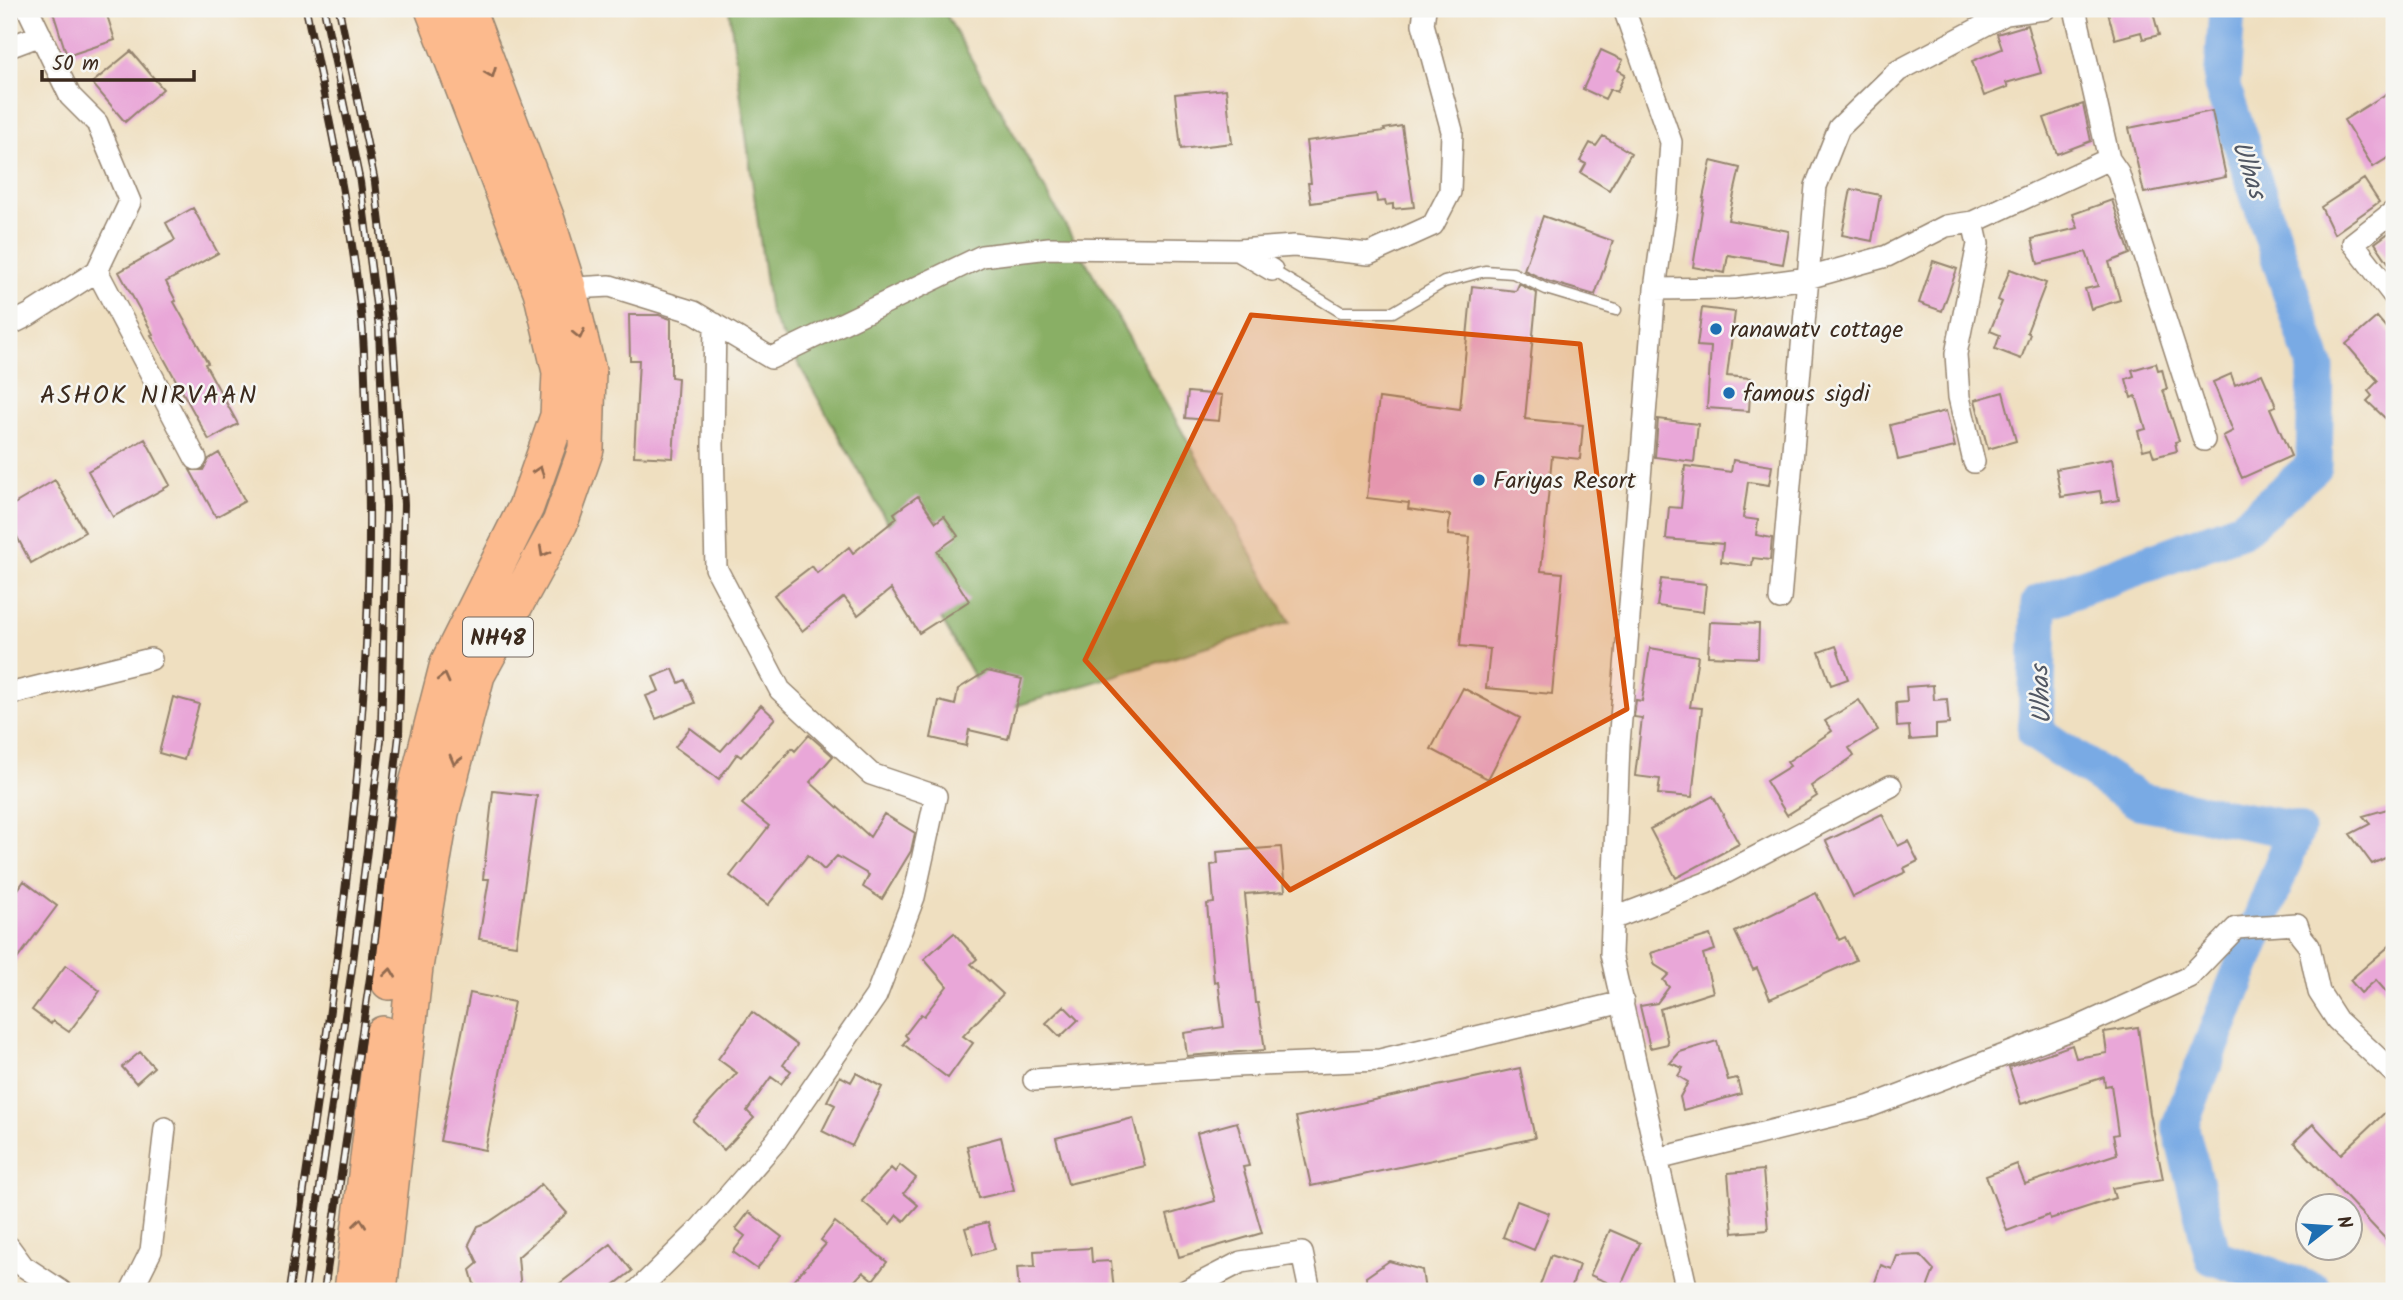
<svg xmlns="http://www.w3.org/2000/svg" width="2403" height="1300" font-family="Kalam,sans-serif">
<rect width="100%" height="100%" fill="#f6f6f2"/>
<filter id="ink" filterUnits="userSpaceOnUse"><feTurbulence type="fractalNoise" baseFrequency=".0143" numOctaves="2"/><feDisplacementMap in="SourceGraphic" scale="14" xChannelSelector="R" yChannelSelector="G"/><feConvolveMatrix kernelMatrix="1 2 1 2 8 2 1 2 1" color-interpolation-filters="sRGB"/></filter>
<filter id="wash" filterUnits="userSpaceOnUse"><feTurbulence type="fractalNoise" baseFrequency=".00686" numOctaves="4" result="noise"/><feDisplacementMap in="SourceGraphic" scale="28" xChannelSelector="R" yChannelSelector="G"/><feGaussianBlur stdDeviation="1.57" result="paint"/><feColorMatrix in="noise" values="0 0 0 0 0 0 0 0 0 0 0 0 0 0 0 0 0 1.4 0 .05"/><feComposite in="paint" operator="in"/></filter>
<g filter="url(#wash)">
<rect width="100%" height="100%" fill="#efdfc0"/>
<path fill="#89af65" stroke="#626c42" stroke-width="2" d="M729 9H943L1290 622 994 713 770 313Z"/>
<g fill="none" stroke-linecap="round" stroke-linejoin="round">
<path stroke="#79aae4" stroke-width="37" d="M2227 9 2222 86 2316 368 2314 466 2242 529 2039 603 2036 733 2139 801 2296 830 2180 1125 2213 1257 2314 1291"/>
</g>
<g id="blocks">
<path fill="#e9a7d8" d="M52 9H105L115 40 67 56Z
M2107 9H2152L2159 35 2143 39 2141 32 2115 39Z
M2027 25 2041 73 2006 83 2008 87 1984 96 1972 61 2002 49 1997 34Z
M1601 50 1623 60 1618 70 1625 74 1617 92 1610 89 1605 99 1583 89Z
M131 51 163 89 125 122 92 83Z
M1226 89 1232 143 1181 149 1175 94Z
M2394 89V154L2373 167 2344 120Z
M2083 104 2091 141 2057 154 2044 118Z
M2212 111 2226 177 2144 193 2129 128Z
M1402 126 1414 207 1393 209V204L1386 205 1385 201 1377 202 1376 194 1311 203 1308 183H1311L1306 141 1385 131 1384 129Z
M1603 136 1631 153 1609 190 1581 173 1586 164 1580 161 1590 143 1596 146Z
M1711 161 1740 168 1728 220 1789 231 1783 264 1728 255 1725 273 1693 267 1704 198H1703Z
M2364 179 2379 202 2334 234 2321 207Z
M1851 189 1880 195 1872 241 1842 235Z
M2112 200 2130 254 2109 262 2120 300 2091 309 2085 289 2098 286 2086 252 2038 264 2032 239 2078 228 2073 214Z
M193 208 218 253 166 282 176 301 174 302 208 363 205 364 238 424 209 440 151 335 153 334 119 272 175 240 166 223Z
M1543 216 1613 241 1595 295 1547 281 1524 270Z
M2394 229V271L2375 243Z
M1933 261 1957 269 1942 311 1919 303Z
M2010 269 2046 283 2027 332 2030 334 2021 359 1995 349 2000 335 1990 331 2002 302 1998 300Z
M1519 284 1537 293 1525 419 1583 425 1580 459 1552 456 1541 571 1563 573 1552 694 1486 688 1490 649 1460 646 1470 537 1448 535 1450 515 1408 509 1409 503 1367 498 1379 398 1460 409 1472 286 1516 291Z
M1702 308 1735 312 1727 376 1751 378 1749 411 1707 408 1711 347 1697 346Z
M629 315H659L671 319V377L678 378 673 458 634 456 639 360H630Z
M2377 317 2394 337V409L2385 418 2367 401 2372 396 2368 391 2378 381 2346 344Z
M2156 363 2158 370 2162 369 2167 389 2163 390 2179 441 2175 442 2177 451 2154 457 2151 448 2143 450 2138 431 2146 429 2136 396 2131 398 2126 379 2134 376 2132 370Z
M2231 374 2235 385 2262 374 2276 406 2270 408 2291 456 2242 478 2223 436 2233 431 2213 382Z
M1188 392 1222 395 1219 421 1185 418Z
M2003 392 2016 441 1988 449 1975 400Z
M1946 411 1955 447 1898 460 1890 425Z
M1658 419 1698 424 1694 462 1655 457Z
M145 439 170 485 113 517 88 471Z
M219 453 245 501 216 517 190 470H203L209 459Z
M2112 459 2119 500 2102 503 2100 491 2061 497 2056 469Z
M1733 460 1772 466 1769 485 1748 482 1743 518 1758 520 1756 535 1772 538 1770 560 1753 558 1752 566 1721 562 1723 544 1666 539 1669 507 1681 508 1685 466 1731 472Z
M55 480 85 532 31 563 9 522V507Z
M918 496 936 522 944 516 958 536 937 551 969 601 919 633 891 589 858 615 844 597 802 631 774 595 812 566 817 573 849 547 853 553 897 518 894 513Z
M1661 579 1706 584 1703 612 1657 606Z
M1710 622 1759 624 1758 658 1708 656Z
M1836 646 1848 679 1831 685 1819 652Z
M1650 648 1698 656 1690 707 1702 708 1692 797 1658 794 1660 779 1635 776 1642 718 1634 717 1636 700 1642 701Z
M673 669 679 683 685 680 695 703 656 719 646 696 659 691 653 677Z
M987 671 1022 679 1008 739 969 730 966 746 931 738 939 701 955 705 958 689Z
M1933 685 1934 700 1947 699 1949 724 1936 725V738L1910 740 1909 726 1897 727 1896 703 1907 702 1906 687Z
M1463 688 1520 718 1488 779 1431 749Z
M173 697 199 704 184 760 159 753Z
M1859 700 1878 730 1849 748 1854 756 1811 786 1817 796 1787 815 1766 781 1790 766 1787 762 1832 731 1825 721Z
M761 705 775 718 741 757 737 754 719 779 675 747 690 728 721 751Z
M809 735 833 756 810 782 870 837 884 814 915 833 911 851 882 899 863 887 869 875 837 856 824 870 808 855 768 905 730 876 769 826 742 804 792 748 795 751Z
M493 791 537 796 516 945 479 939 489 879H483Z
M1713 796 1739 844 1676 878 1650 829Z
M2394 807V854L2372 864 2350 834 2370 824 2363 816Z
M1882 814 1898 846 1908 841 1918 861 1904 868 1906 872 1853 897 1826 841Z
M1281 847 1285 891 1245 894 1255 1003H1258L1265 1050 1187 1056 1184 1033 1224 1027 1218 981 1214 982 1207 904 1214 903 1211 865 1218 864 1217 852Z
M24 881 57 906 9 970V902Z
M1816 893 1839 940 1845 937 1856 960 1770 999 1757 968 1753 970 1735 932Z
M954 933 977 959 971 964 1003 994 963 1036 973 1043 948 1078 903 1044 908 1038 905 1035 921 1014 924 1016 947 986 924 959Z
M1710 935 1715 950 1703 954 1713 992 1660 1009 1668 1044 1650 1048 1640 1006 1657 1003 1669 987 1663 980 1669 974 1655 965 1651 953Z
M2394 942V1001L2376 980 2361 993 2350 980Z
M66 965 100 991 69 1032 53 1021 51 1024 32 1010Z
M470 993 514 1002 485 1150 440 1141Z
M1064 1006 1078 1020 1060 1037 1046 1023Z
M752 1012 797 1045 783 1065 791 1071 781 1084 771 1077 747 1111 754 1118 724 1150 693 1121 737 1073 718 1059Z
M2138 1027 2150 1113 2163 1179 2112 1188 2115 1198 2050 1219 2049 1215 2007 1231 1986 1176 2017 1164 2025 1184 2117 1154 2113 1135 2118 1134 2111 1085 2105 1086 2104 1077 2021 1104 2009 1067 2072 1045 2076 1058 2107 1053 2104 1032Z
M1717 1041 1728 1080 1737 1078 1741 1094 1683 1110 1680 1097 1688 1082 1678 1076 1683 1068 1670 1063 1680 1052Z
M140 1052 154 1067 136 1083 122 1067Z
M1520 1068 1535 1138 1311 1186 1296 1117Z
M856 1073 882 1087 852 1146 822 1131 835 1105 827 1101 840 1076 851 1082Z
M2394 1104V1248L2294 1142 2313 1124 2341 1154Z
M1133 1118 1145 1166 1068 1184 1056 1138Z
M1237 1122 1249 1166 1243 1167 1262 1233 1179 1257 1167 1215 1215 1201 1197 1133Z
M1001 1137 1014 1190 979 1198 967 1146Z
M900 1165 916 1178 904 1193 918 1205 904 1221 897 1215 890 1224 862 1201 891 1168 895 1172Z
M1763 1170 1768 1230 1733 1233 1728 1173Z
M541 1184 567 1213 518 1257 521 1291H476L470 1270 478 1263 469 1244 478 1226 489 1222 528 1196Z
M1517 1201 1549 1213 1534 1250 1503 1237Z
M749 1212 782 1237 757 1269 733 1252 745 1236 736 1229Z
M835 1222 887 1262 873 1280 863 1272 845 1291H784L826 1244 821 1240Z
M988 1222 995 1249 973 1255 965 1228Z
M1610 1230 1640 1243 1620 1288 1590 1275Z
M611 1244 632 1271 606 1291H550Z
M1091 1248 1092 1262 1111 1261 1114 1291H1019L1017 1267 1035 1266 1034 1251Z
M1551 1255 1579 1265 1570 1291H1538Z
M1920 1255 1934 1270 1926 1291H1872L1881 1265 1892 1269 1897 1256Z
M1389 1261 1422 1270 1425 1291H1368L1366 1277Z"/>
</g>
</g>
<g filter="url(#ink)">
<use href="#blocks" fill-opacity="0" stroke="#95846f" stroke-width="2"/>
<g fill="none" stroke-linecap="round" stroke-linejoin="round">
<g stroke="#95846f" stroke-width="13">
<path id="service" d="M1272 270 1341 312H1393L1444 282 1485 271 1513 273 1546 289 1616 310"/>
</g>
<g stroke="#95846f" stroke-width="24">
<path id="minor" d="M1624 9 1671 142 1667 201 1655 289 1733 288 1808 278 1887 256 1946 226 1973 222 2109 159
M2075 9 2109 159 2118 172 2204 440
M9 47 41 35
M2394 211 2353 243 2394 296
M1973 222 1978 244 1956 354 1959 397 1974 462
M1238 250 1272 270
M97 271 196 459
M557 289 610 286 694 312 771 358 982 256 1049 248 1238 250 1294 246 1369 254 1433 225 1450 192 1452 131 1423 24 1425 9
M1655 289 1619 744 1611 954 1687 1291
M9 325 29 315 97 271 130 202 97 123 70 96 28 9
M1780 599 1816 186 1839 128 1898 71 2006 14 2045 9
M9 694 151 659
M1612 919 1706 883 1891 786
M1034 1080 1235 1066 1380 1060 1623 1002
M1657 1159 1868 1107 2083 1025 2189 977 2236 928 2297 924 2301 936 2309 946 2319 992 2337 1020 2394 1073
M9 1247 23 1266 61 1291
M131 1291 151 1251 165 1128
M637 1291 697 1232 776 1141 876 996 914 897 936 796 871 774 780 690 716 568 713 445 715 324
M1185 1291 1241 1262 1302 1253 1310 1291"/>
</g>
<g stroke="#95846f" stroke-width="38">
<path id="trunk" d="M389 982 416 788 448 663 526 507 558 416 560 372 541 291 433 9
M352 1291 383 1034
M379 1291 415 967 441 813 477 675 560 523 586 449 588 371 568 287 546 217 467 9"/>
</g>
<use href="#service" stroke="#fff" stroke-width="10"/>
<use href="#minor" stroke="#fff" stroke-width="21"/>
<use href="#trunk" stroke="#fcba8d" stroke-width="35"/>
<g stroke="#3b2a1e" stroke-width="8">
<path id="rail" d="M289 1291C331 1004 380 717 367 426 365 391 365 356 362 322 351 216 328 113 306 9
M305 1291 353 961 381 739 386 507 379 328 360 182 324 9
M324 1291 372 964 399 736 404 504 392 323 375 182 339 9"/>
</g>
<use href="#rail" stroke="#f6f6f2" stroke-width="5" stroke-dasharray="16" stroke-linecap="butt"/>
</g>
<defs><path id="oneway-chevron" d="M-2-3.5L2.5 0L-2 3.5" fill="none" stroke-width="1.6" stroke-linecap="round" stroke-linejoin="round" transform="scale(1.75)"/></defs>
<g stroke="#926b50">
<use href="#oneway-chevron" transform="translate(491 73) rotate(69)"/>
<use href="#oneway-chevron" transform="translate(579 334) rotate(77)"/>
<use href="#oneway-chevron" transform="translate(539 471) rotate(-71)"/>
<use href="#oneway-chevron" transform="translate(544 552) rotate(119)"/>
<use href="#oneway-chevron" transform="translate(444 678) rotate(-76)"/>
<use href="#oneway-chevron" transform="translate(455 760) rotate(105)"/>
<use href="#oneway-chevron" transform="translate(390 973) rotate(-83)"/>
<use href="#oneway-chevron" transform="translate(360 1223) rotate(-83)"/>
</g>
</g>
<path fill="#d7540e" fill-opacity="0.2" stroke="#d7540e" stroke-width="5" stroke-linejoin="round" d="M1251 315 1580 344 1627 709 1290 890 1085 660Z"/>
<g fill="#1f6fb2" stroke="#f6f6f2" stroke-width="2.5">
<circle cx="1716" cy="329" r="7"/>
<circle cx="1729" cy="393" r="7"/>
<circle cx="1479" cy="480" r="7"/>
</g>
<g text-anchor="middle" stroke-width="5" stroke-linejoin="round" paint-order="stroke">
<rect fill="#f6f6f2" stroke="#73675e" stroke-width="2" x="463" y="617.5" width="70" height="39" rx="5"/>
<g font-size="23" font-weight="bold" fill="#3b2a1e">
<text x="498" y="645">NH48</text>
</g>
<g font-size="24" fill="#3b2a1e" stroke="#f6f6f2" text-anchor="start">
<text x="1730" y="337">ranawatv cottage</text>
<text x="1743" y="401">famous sigdi</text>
<text x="1493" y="488">Fariyas Resort</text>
</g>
<g font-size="26" font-style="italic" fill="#515763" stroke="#f6f6f2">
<text transform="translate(2250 169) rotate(72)" y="9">Ulhas</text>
<text transform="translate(2040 695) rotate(-93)" y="9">Ulhas</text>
</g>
<g font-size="26" letter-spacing="2" fill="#3b2a1e" stroke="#f6f6f2">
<text x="149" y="403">ASHOK NIRVAAN</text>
</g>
</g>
<rect width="2403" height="1300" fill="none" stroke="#f6f6f2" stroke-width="35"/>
<g transform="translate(2329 1227) rotate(73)"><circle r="33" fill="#f6f6f2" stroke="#aba49d" stroke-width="2"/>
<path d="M0-5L12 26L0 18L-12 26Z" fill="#1f6fb2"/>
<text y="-10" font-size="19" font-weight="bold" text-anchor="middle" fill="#3b2a1e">N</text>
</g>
<path d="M42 70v10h152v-10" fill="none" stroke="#3b2a1e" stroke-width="3.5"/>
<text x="52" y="70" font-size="21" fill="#3b2a1e" stroke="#f6f6f2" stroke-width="5" paint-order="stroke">50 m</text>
</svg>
